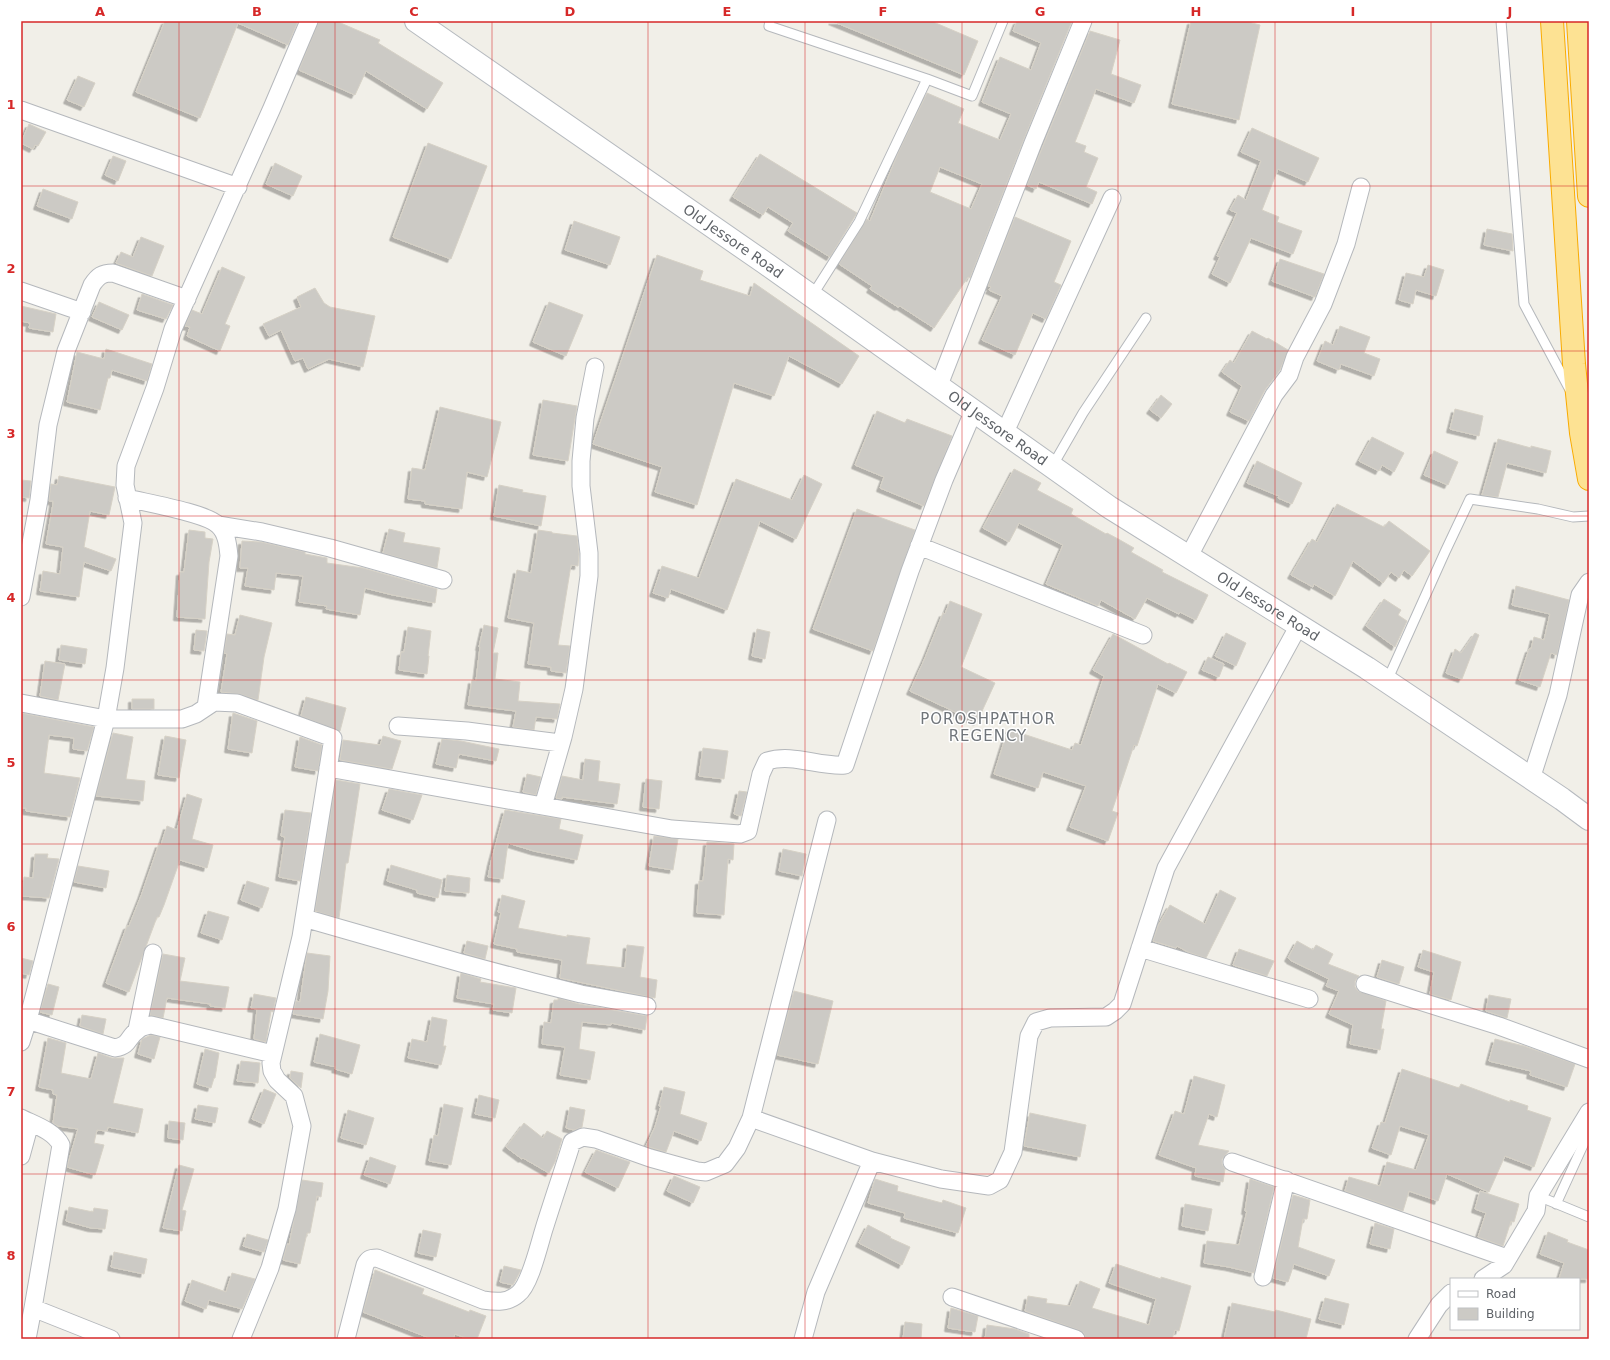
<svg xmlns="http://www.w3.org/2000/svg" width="1610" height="1360" font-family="'DejaVu Sans',sans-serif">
<defs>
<filter id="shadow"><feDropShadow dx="-3.5" dy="3.5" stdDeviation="0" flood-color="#0004"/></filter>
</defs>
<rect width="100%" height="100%" fill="#f1efe8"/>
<path fill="#cccac5" stroke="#d6d1c6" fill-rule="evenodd" filter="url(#shadow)" d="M165 21H298L288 45 238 23 200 118 136 92Z
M319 21H336L380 40 378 43 443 83 427 109 366 71 355 95 299 70Z
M832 21H931L978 41 964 75Z
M1017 21H1072L1024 139 970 278 968 277 934 328 900 306 898 307 870 289 872 286 839 264 867 219 870 221 899 151 927 93 964 109 958 123 1000 140 1011 114 982 102 1000 57 1031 70 1041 43 1013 31ZM940 167 982 184 971 209 930 192Z
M1191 21H1244L1260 25 1239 120 1172 104Z
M1090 31 1120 40 1111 74 1141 85 1134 103 1096 89 1075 142 1086 146 1084 152 1098 158 1086 187 1097 192 1092 204 1039 182 1036 189 1027 185Z
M78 76 95 83 84 107 67 100Z
M29 124 46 132 38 146 35 145 33 149 21 143Z
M1252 128 1319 158 1308 182 1278 169 1262 210 1279 217 1277 222 1302 231 1293 254 1251 238 1230 283 1212 274 1220 257 1217 256 1237 213 1230 210 1238 195 1246 200 1261 161 1241 152Z
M428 143 487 166 451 259 393 237Z
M760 154 857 213 830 257 788 231 793 223 768 207 763 215 733 197Z
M113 156 126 161 118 181 105 175Z
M275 163 302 176 293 196 266 184Z
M43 189 78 202 72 219 37 206Z
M1015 217 1071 241 1054 282 1061 285 1046 319 1033 313 1015 355 982 340 1002 296 989 290 991 287 988 286Z
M574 221 620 237 610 265 565 250Z
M1487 229 1512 234 1513 251 1484 245Z
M141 237 164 246 152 276 116 263 121 252 133 257Z
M657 255 703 271 700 280 750 296 754 283 859 356 842 384 789 356 774 396 734 383 697 505 655 492 662 467 593 444Z
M1280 259 1324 274 1315 297 1272 281Z
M1428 265 1444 270 1436 296 1416 290 1413 304 1399 300 1406 273 1424 277Z
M222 267 245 277 225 324 230 326 220 351 187 336 190 327 185 326 192 310 202 314Z
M315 288 324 303 330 307 375 316 363 367 329 359 308 369 303 358 295 361 281 330 269 336 263 324 301 307 297 297Z
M142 294 173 305 166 319 137 310Z
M99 302 129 315 122 330 92 317Z
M549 302 583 315 566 356 533 342Z
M21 306 56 314 53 332 29 328 30 323 21 321Z
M1340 326 1370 337 1364 353 1380 359 1374 376 1341 364 1339 370 1317 361 1325 341 1333 345Z
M1252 331 1267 339 1268 338 1288 350 1280 370 1265 390 1249 421 1230 412 1242 386 1222 372 1230 360 1234 363Z
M106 349 152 364 147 381 112 370 110 378H108L100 410 67 402 77 352 104 359Z
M1161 395 1172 404 1161 418 1150 410Z
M543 400 577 406 568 461 533 455Z
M440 407 501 422 487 477 467 472 462 509 425 504V501L408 499 412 468 425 470Z
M1455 409 1483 416 1479 436 1450 429Z
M877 411 905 423 907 419 952 436 924 506 880 488 884 477 855 465Z
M1372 437 1404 453 1394 472 1382 465 1379 471 1359 461Z
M1498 439 1531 448V446L1551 451 1546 473 1507 463 1498 497 1482 495Z
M1434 451 1458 462 1448 485 1424 475Z
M1257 461 1302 483 1292 504 1278 498 1279 496 1247 483Z
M1014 469 1041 483 1037 490 1073 509 1071 514 1106 534 1107 533 1120 540 1134 548 1131 552 1163 570 1162 572 1208 595 1196 620 1180 612 1179 614 1147 598 1135 619 1101 600 1098 606 1046 584 1063 545 1019 523 1009 542 983 528Z
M804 475 822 484 796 539 760 521 727 610 671 589 668 598 653 593 662 566 699 578 736 479 792 500Z
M59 476 115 487 109 515 90 511 84 547 116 559 111 571 84 562 79 597 40 591 43 571 60 574 63 547 46 544 53 504V501H49L51 484 57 485Z
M21 480 31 481 29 498 21 497Z
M499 485 523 490 522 492 546 496 541 526 494 516Z
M1337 504 1384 527 1389 521 1430 551 1412 576 1404 570 1399 578 1391 572 1383 583 1353 561 1335 596 1314 584 1313 587 1291 575 1312 539 1317 542Z
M857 509 915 530 873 651 813 629Z
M389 529 405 533 403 542 440 548 437 568 383 553Z
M189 530 205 532V538L213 539 209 562 205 619 177 617 180 572H184Z
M538 530 552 532V533L577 536 579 554 578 566 571 565 558 645 570 646 566 673 551 671V667L528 664 534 623 508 618 517 570 531 573Z
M242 541 261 542 305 552V554L327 558V563L363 568 437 589 435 603 393 595 365 588 360 615 326 609 327 606 299 602 303 576 276 573 274 590 245 586 248 568H240Z
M1516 586 1569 600 1557 655 1551 653 1540 687 1519 680 1529 649H1531L1534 637 1544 640 1550 614 1512 605Z
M1384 599 1401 610 1398 615 1407 621 1395 647 1366 626Z
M950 601 982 614 961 667 995 683 977 722 910 691 925 658 943 613 945 614Z
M240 615 272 623 264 657 258 700 240 694 221 692 227 654 224 653 227 634 235 635Z
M484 625 498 628 493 653H498L495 679 520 682 518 701 560 704 557 719 536 717 534 730 513 727 516 711 468 705 472 680 476 681 480 647H479Z
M408 627 431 631 428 656H429L427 674 399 670 401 652H404Z
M757 629 770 632 765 659 752 656Z
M196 630 207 631 204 651 194 650Z
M1226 633 1246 643 1236 666 1215 656Z
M1475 633 1479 635 1462 679 1446 673 1455 649 1461 653Z
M1113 634 1168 664 1169 663 1187 672 1176 693 1158 684 1137 746 1134 745 1112 811 1118 813 1108 841 1070 827 1086 786 1043 772 1038 788 994 774 1008 729 1072 750 1075 743 1081 745 1104 676 1093 670Z
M61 645 87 649 85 664 59 660Z
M1208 657 1224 664 1219 677 1202 670Z
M45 661 65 664 58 700 40 696Z
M306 697 346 708 340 731 301 716Z
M132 699H154V709H132Z
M21 713 94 727 87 751 73 749 74 738 49 735 44 773 80 778 70 817 26 811V808H21Z
M233 713 257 721 252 753 228 749Z
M113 733 133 737 126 779 145 781 143 801 96 796Z
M165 736 186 740 179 778 158 775Z
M383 736 401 741 392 769 340 760 343 740 380 745Z
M300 737 322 745 318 771 295 767Z
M442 739 461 741 499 749 496 761 459 754 456 768 436 764Z
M703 748 728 751 724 779 699 776Z
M585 759 600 761 598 781 620 784 617 804 562 797V799L556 798 562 776 583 780Z
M527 774 541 777 536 795 523 792Z
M646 779 662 781 659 809 643 807Z
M336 780 360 784 348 863H346L339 918 315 911Z
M389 789 422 795 413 820 382 810Z
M739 791 747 792 741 816 734 814Z
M187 794 202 799 192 839 213 845 207 868 180 860 164 905 159 917H157L129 992 106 983 127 926H129L141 896 159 844 161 845 167 826 177 830Z
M285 810 311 813 300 881 279 877 285 837 281 836Z
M505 810 561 819 559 829 583 835 577 860 534 851 508 843 503 879 488 877 491 862Z
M654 836 678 839 673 870 649 866Z
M707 842 734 844 733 860 728 859 724 915 697 913 699 881H703Z
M783 849 806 854 802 876 779 871Z
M35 854H48L47 858 59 859 49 898 22 896 24 877 33 878Z
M391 865 442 880 438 898 417 893V890L387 881Z
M78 866 109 871 106 888 74 882Z
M447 875 470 878 469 893 445 891Z
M247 881 269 888 262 908 241 900Z
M1220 890 1236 898 1206 958 1188 952 1177 946 1176 948 1153 941 1158 926 1170 905 1205 924Z
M502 895 525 901 518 928 567 937V935L590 938 586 964 625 968 627 945 644 947 640 977 657 980 655 998 560 978 562 960 517 952V949L494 944 501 913 498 912Z
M208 911 229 917 222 940 201 933Z
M467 941 488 946 485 959 464 953Z
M1297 941 1313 950 1316 945 1333 954 1328 964 1359 976 1355 981V987L1358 991 1386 1001 1381 1029H1384L1380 1050 1350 1044 1353 1025 1329 1014 1339 991 1326 986 1329 979 1290 960V959L1288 958Z
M1239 949 1274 961 1267 976 1233 965Z
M1423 950 1461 962 1451 1000 1430 994 1434 972 1418 967Z
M307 953 330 956 328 991 323 1019 293 1014 296 1001 300 1002Z
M163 954 185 958 180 981 229 987 225 1008 210 1006 211 1004 167 998 163 1018 150 1015Z
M21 958 33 961 29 975 21 973Z
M1382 960 1404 967 1399 984 1377 977Z
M461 973 481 979 480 982 516 988 512 1013 493 1010 494 1004 457 998Z
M48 984 59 987 52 1015 40 1012Z
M794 991 833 1001 818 1064 777 1055Z
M254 994 276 998 273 1012 271 1011 266 1042 254 1039 257 1009 251 1008Z
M1489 995 1511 999 1507 1018 1486 1011Z
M558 998 579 1004 647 1016 645 1030 611 1023V1025L582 1022 579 1049 595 1052 590 1080 560 1075 565 1047 542 1044 544 1022 551 1023 554 1000H558Z
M82 1015 106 1019 103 1034 80 1026Z
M432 1017 447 1020 443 1046H446L441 1065 408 1058 412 1039 427 1042Z
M320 1034 360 1045 352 1074 335 1069 336 1067 314 1062Z
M151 1035 160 1037 154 1059 138 1054 142 1039Z
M48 1038 66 1043 61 1073 91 1079 98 1053 112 1058H124L113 1103 143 1109 138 1133 108 1127 107 1131 97 1130 94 1143 104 1145 95 1175 67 1167 78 1129 58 1126 53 1123 57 1095 53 1094V1090L39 1087Z
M1495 1039 1524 1046 1575 1064 1567 1087 1530 1075 1531 1071 1489 1061Z
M205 1049 219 1053 215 1078H214L211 1088 197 1084Z
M241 1061 260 1063 258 1083 237 1081Z
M1402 1069 1459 1088 1461 1084 1510 1102V1100L1528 1106 1527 1110 1551 1118 1534 1167 1505 1156 1489 1192 1447 1174 1438 1201 1409 1191 1403 1211 1345 1191 1349 1177 1380 1186 1387 1162 1416 1170 1429 1135 1400 1126 1391 1155 1372 1148 1381 1122 1385 1123Z
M291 1071 303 1073 301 1088 290 1078Z
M1194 1076 1225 1085 1217 1117 1209 1114 1198 1145 1229 1151 1222 1159V1164L1225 1169 1223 1182 1195 1176 1196 1168 1159 1155 1175 1111 1184 1114Z
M664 1087 685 1092 680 1114 707 1123 701 1141 674 1131 666 1152 646 1146 655 1127 661 1106H659Z
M264 1089 276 1094 264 1124 252 1119Z
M479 1095 499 1100 495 1118 475 1114Z
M444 1104 463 1108 451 1165 429 1161 434 1135 438 1136Z
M198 1105 218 1108 215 1123 195 1119Z
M570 1107 585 1110 582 1127 574 1130 566 1128Z
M348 1110 374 1118 366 1145 341 1138Z
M1030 1113 1086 1125 1080 1157 1024 1146Z
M169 1121 185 1123 183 1140 168 1138Z
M524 1123 543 1138 547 1131 562 1139 555 1162 549 1173 523 1158 522 1159 506 1147Z
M596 1150 630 1162 618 1188 585 1172Z
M370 1157 396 1166 390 1184 364 1175Z
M179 1165 194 1169 182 1210 186 1211 182 1231 163 1228Z
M674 1176 700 1187 693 1203 667 1191Z
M875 1179 898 1186 897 1191 942 1203 943 1200 966 1208 958 1233 904 1218 905 1213 868 1203Z
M1250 1179 1274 1187 1254 1273 1229 1267 1204 1263 1207 1241 1239 1245 1247 1211H1245Z
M302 1180 323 1183 321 1197 317 1196 310 1233H307L300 1264 283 1260 287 1244 289 1245Z
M1480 1191 1519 1204 1514 1222 1511 1221 1503 1246 1478 1237 1486 1213 1475 1209Z
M1293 1195 1310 1200 1307 1219H1303L1298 1247 1335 1260 1329 1276 1294 1264 1288 1282 1273 1278Z
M1185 1204 1212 1209 1208 1231 1182 1226Z
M69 1207 93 1212 94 1208 108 1210 105 1229 91 1228 66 1221Z
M1375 1223 1394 1229 1390 1249 1370 1244Z
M868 1225 891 1237 890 1238 910 1247 902 1265 859 1243Z
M423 1230 441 1234 436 1257 418 1253Z
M1548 1232 1568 1240 1567 1242 1589 1250V1279H1559L1564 1263 1540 1254Z
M247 1234 268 1240 264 1252 243 1246Z
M114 1252 147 1259 144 1274 111 1267Z
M1116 1264 1161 1279V1277L1191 1286 1179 1331 1175 1330 1172 1339H1086L1084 1333 1079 1330 1025 1311 1028 1296 1047 1299 1046 1303 1070 1306 1080 1281 1100 1289 1092 1308 1149 1325 1156 1299 1109 1283Z
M504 1266 521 1270 513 1285 500 1282Z
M375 1270 424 1289 422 1294 469 1312 470 1310 486 1316 477 1339H469L455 1334 453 1339H432L363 1312Z
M232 1273 255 1279 242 1309 209 1300 206 1309 185 1301 192 1280 226 1292Z
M1325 1298 1349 1304 1344 1325 1319 1319Z
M1232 1303 1275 1312 1276 1310 1311 1319 1306 1339H1224Z
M951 1308 978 1316 975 1332 948 1328Z
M905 1322 922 1324 921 1339H903Z
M987 1325 1015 1329 1029 1334V1339H985Z"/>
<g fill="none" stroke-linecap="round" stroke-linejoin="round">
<g stroke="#b5b8bc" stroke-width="11">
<path id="lane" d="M770 21 769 26 927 79
M1501 21 1524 304 1570 390
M812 296 859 222 927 79 972 96 1003 21
M1053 465 1083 413 1146 318
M1387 681 1445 552 1470 499 1538 509 1573 517 1589 516
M1538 1196 1589 1217
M1556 1204 1589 1132"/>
</g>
<g stroke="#b5b8bc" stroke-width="19">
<path id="street" d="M21 110 238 187
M21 291 82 312
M939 385 1033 143 1083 21
M1005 432 1112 198
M127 498C147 503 206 513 218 525 227 533 228 546 229 556L206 707
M218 525 262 532 330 548 443 580
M919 546 1143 635
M1189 556 1274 395 1289 375 1295 357 1323 304 1346 244 1361 187
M21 597 39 500 48 425 66 351 92 285C98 276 102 273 113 273L187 299
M21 703 106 719H182L196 714 214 702 237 703 333 738 301 937 271 1063 272 1071 277 1080 294 1096 302 1126 287 1209 270 1268 241 1339
M398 726 467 731 560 743
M328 768 672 829 740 834 748 831 761 774 767 761C793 753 819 767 845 765L910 571 944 480 974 410
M1531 779 1558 695 1580 595 1589 582
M543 806 563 737 574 689 589 576V553L581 486V461L585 418 595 367
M304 918 461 963 533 982 581 994 647 1006
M1140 948 1309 999
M1365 984 1499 1026 1589 1059
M21 1018 115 1048C131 1045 127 1037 138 1030 141 1027 146 1026 151 1025L273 1054
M137 1030 153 953
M21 1042 28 1020 106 719 115 668 133 523 125 485 126 466 155 388 173 329 272 108 309 21
M21 1118C35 1125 54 1131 61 1145L33 1308
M751 1118 827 820
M21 1156 30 1123
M1232 1162 1507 1258
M1263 1277 1286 1180
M1483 1279 1504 1265 1536 1211 1538 1196 1589 1112
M952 1297 1076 1339
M27 1339 33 1308 111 1339
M346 1339 365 1265C368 1259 370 1258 377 1258L483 1300C496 1302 508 1303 518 1294 530 1285 539 1245 544 1229 553 1200 563 1171 572 1142L583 1137 596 1139 650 1158 697 1171 706 1172 725 1164 737 1148 751 1118 872 1161
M803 1339 816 1292 872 1161 941 1179 989 1186 1000 1180 1013 1152 1029 1036 1036 1022 1050 1018 1106 1017 1115 1011 1122 1004 1166 868 1299 625
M1417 1339 1439 1305 1451 1293"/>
</g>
<g stroke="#b6babf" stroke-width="24">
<g id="secondary">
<path id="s1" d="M416 21 765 263 1109 507 1367 668 1562 799 1589 819"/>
</g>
</g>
<g stroke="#f9ab00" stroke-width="24">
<path id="highway" d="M1552 21 1574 364 1581 433 1589 479
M1578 21 1589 196"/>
</g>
<use href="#lane" stroke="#fff" stroke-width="9"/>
<use href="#street" stroke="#fff" stroke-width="17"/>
<use href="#secondary" stroke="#fff" stroke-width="22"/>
<use href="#highway" stroke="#fde293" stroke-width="22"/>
</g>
<path fill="none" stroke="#d62828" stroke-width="1" stroke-opacity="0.55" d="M179 21V1339M335 21V1339M492 21V1339M648 21V1339M805 21V1339M962 21V1339M1118 21V1339M1275 21V1339M1431 21V1339M21 186H1589M21 351H1589M21 516H1589M21 680H1589M21 844H1589M21 1009H1589M21 1174H1589"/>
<g text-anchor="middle" stroke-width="3" stroke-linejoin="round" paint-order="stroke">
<g font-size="14" fill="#5f6368" stroke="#fff">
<text dy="5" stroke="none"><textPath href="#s1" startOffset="386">Old Jessore Road</textPath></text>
<text dy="5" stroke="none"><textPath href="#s1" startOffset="710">Old Jessore Road</textPath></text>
<text dy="5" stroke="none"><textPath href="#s1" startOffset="1034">Old Jessore Road</textPath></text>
</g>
<g font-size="15" letter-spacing="1" fill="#70757a" stroke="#fff">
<text x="988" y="724">POROSHPATHOR<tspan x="988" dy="17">REGENCY</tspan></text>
</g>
</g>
<rect width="1610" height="1360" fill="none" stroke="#ffffff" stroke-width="44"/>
<rect x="1450" y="1278" width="130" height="52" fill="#ffffff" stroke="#bfc1c3"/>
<rect x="1458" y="1291" width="20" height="6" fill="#ffffff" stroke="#bfc1c3"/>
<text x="1486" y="1298" font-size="12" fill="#5f6368">Road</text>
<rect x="1458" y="1308" width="20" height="12" fill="#cccac5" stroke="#bfc1c3"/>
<text x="1486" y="1318" font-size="12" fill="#5f6368">Building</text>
<rect x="22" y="22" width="1566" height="1316" fill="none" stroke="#d62828" stroke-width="1.5"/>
<g font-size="13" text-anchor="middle" font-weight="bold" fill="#d62828">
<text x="100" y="16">A</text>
<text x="257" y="16">B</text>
<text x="414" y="16">C</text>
<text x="570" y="16">D</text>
<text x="727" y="16">E</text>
<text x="883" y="16">F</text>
<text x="1040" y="16">G</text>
<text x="1196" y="16">H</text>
<text x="1353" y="16">I</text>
<text x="1510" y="16">J</text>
<text x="11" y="109">1</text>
<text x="11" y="273">2</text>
<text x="11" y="438">3</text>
<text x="11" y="602">4</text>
<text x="11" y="767">5</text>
<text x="11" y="931">6</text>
<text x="11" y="1096">7</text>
<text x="11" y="1260">8</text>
</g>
</svg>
